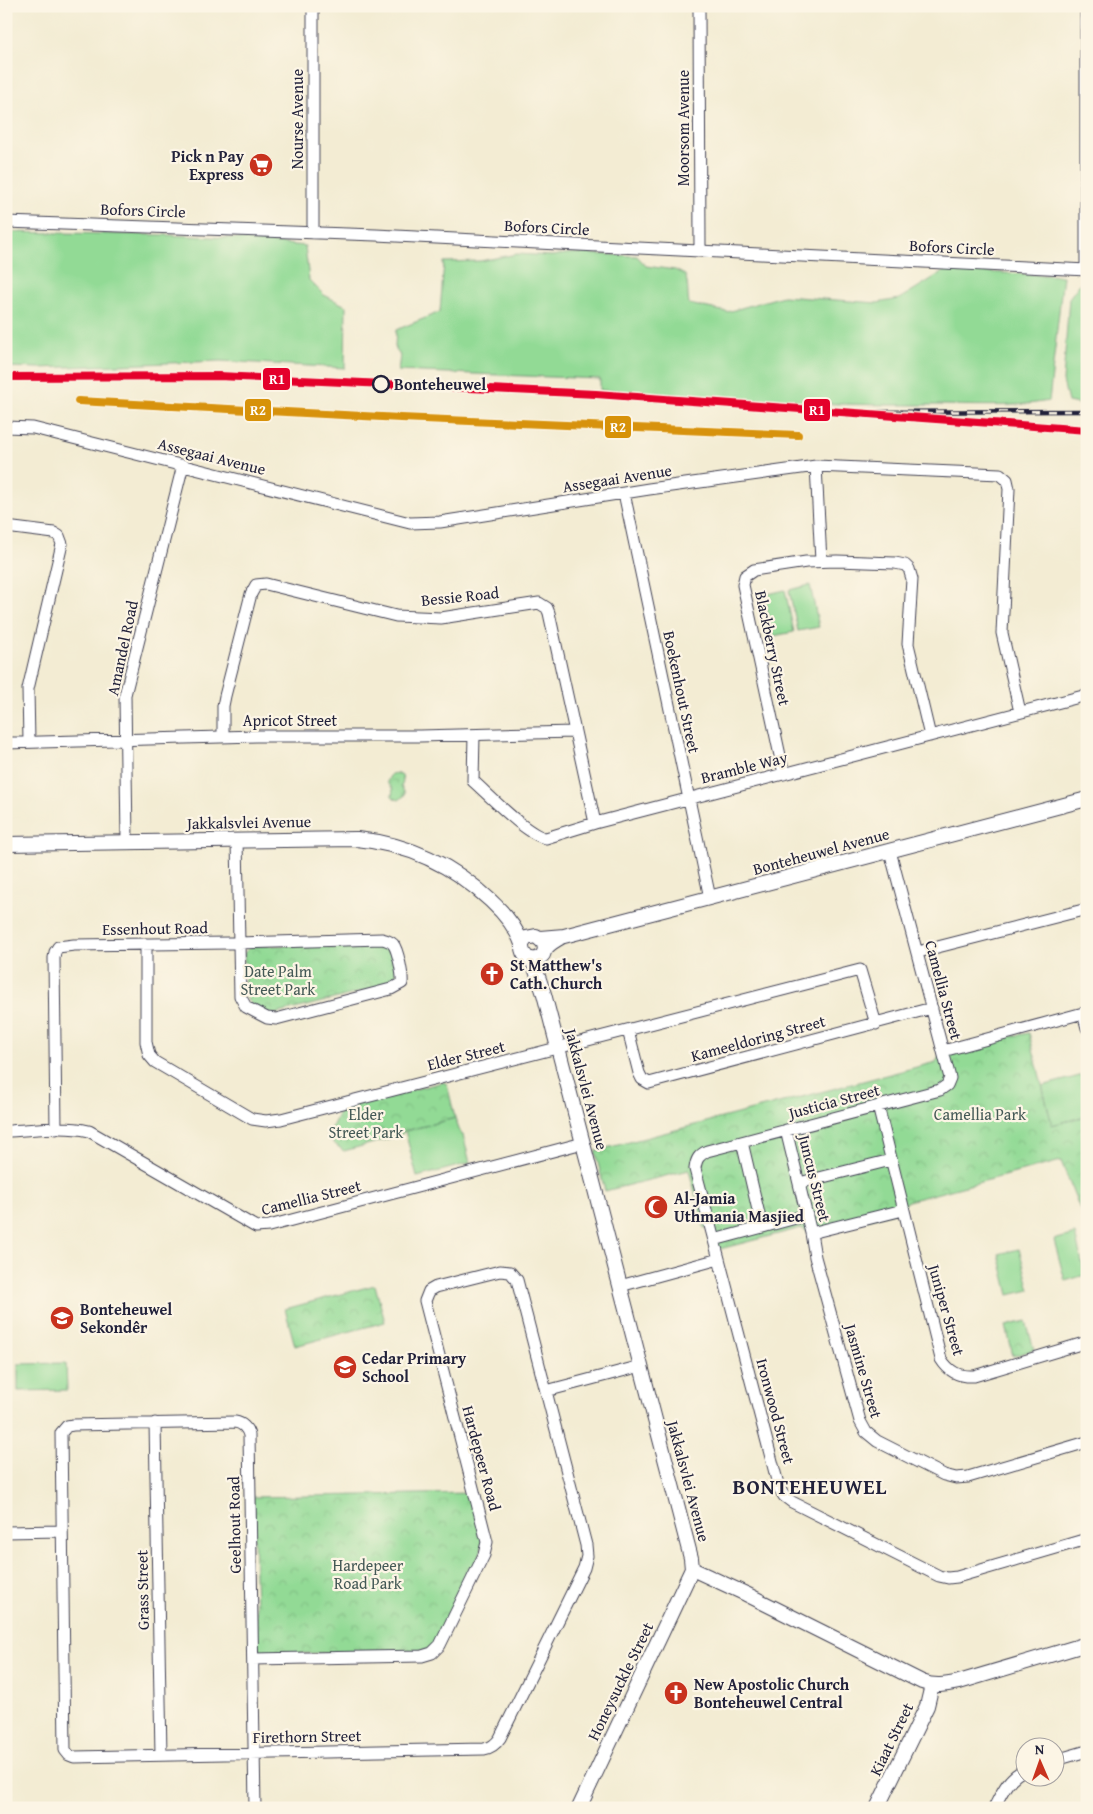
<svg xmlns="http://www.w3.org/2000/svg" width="1093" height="1814" font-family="'Gentium Book Plus',serif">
<defs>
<pattern id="park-crowns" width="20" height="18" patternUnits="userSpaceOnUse" patternTransform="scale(1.25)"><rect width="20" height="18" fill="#92da95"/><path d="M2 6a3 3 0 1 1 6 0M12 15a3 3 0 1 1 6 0" fill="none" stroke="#7ebb81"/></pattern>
</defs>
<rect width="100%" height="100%" fill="#fcf5e5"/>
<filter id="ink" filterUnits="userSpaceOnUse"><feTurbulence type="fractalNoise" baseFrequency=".02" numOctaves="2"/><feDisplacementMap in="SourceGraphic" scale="10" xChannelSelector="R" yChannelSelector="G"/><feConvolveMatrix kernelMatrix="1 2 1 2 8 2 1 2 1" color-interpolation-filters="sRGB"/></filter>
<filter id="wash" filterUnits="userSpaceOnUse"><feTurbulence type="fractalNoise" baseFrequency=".0096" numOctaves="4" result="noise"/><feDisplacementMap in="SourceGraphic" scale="20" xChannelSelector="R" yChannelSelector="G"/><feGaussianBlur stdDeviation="1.12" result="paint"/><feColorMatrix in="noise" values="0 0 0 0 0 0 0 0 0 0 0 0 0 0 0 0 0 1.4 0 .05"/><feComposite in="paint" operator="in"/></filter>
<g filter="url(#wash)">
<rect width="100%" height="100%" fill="#f3ecd3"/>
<path fill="#92da95" stroke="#5a7e68" d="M6 232 168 235 232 238 305 246 309 280 324 295 346 306 345 368 220 361 39 368 6 367Z
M573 253 637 256 646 266 675 270 685 275C689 285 687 294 689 304L727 312 783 296 877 303 899 299 946 270 1063 276 1049 401C1011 408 971 405 932 405 821 406 711 398 600 390V379L398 371 400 356 395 347 396 330 440 312 444 262 480 261 517 254 552 256Z
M1085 277H1087V406L1068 402 1063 381 1069 298Z
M810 585 819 627 798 631 789 590Z
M785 590 794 632 773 636 764 595Z
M1087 1074V1116L1052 1125 1042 1086Z
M455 1118 461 1135H463L470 1163 417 1177 405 1131Z
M1075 1234 1085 1275 1065 1281 1054 1240Z
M1019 1249 1030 1290 1009 1295 999 1254Z
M66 1363 67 1390 18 1391V1364Z"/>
<path fill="url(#park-crowns)" stroke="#5a7e68" d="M397 773 402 776 403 782 401 787 405 793 404 796 399 800 394 798 392 796 393 789 387 782 391 774Z
M382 944 390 949C393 960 402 976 392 984L271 1015 251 1005 245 995 244 953 251 946Z
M1029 1033 1052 1125 1087 1116V1227L1061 1161 908 1201 900 1211 812 1234 801 1228 716 1250 709 1227 704 1228 689 1170 605 1191 595 1151 936 1062 943 1049Z
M443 1082 447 1084 455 1118 405 1131 399 1136 344 1151 327 1138 341 1108Z
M375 1285 385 1322 295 1346 285 1309Z
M1026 1321 1034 1350 1013 1356 1006 1326Z
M470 1493 483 1539 481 1552 435 1646 423 1651 265 1654 257 1647 253 1497Z"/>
</g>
<g filter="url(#ink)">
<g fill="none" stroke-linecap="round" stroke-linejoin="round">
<g stroke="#414052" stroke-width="13">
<path id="minor" d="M699 6 700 250
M6 222 376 235 1087 270
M313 233V6
M1086 270V6
M6 427 33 428 410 523 440 522 649 489 816 466 1000 474 1007 480 1009 489 1002 633 1020 712
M816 466 821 561
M624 493 710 898
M6 527 54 533 59 536 62 544 28 689 29 742
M474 735 473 781C488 794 528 836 546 838L595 823 1087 695
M223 737V706L225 696 251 594 256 585 266 584 396 616 441 618 539 603 547 608 549 613 595 823
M6 743 256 736H420L574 732
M784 774 743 585 745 576 754 570 806 562 837 561 895 563 905 565 909 569 912 579 908 644 930 736
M127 841 125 695 183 465
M146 944V1042L149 1055 155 1062 252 1119 266 1121 281 1119 860 970 876 1024
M918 952 1087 909
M1083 1013 1087 1028
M628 1030 639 1073 642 1079 649 1083 932 1008
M943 1051 1087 1012
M878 1106 941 1359C949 1372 959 1377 974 1376L1087 1342
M56 1129 54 958 55 952 58 947 74 945 229 943H239L382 939C386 940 390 941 393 944 398 950 403 976 402 983L391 989 276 1019 267 1018 246 1007 240 996 237 840
M786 1130 811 1233 815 1257 860 1421 866 1432 877 1441 944 1475 956 1478 968 1477 1087 1442
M6 1131C33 1130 63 1125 89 1131L256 1227 269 1226 583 1143
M742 1142 762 1227
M799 1183 891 1160
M811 1233 903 1210
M714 1240 807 1215
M719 1259 695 1169C696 1159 699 1155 707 1151L940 1090 947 1085 950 1078 890 851
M620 1286 719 1259 779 1488 784 1496 792 1502 939 1576 948 1578 957 1577 1087 1539
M546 1391 641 1366
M155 1423 161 1755
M6 1532 61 1531
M253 1659 422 1656 432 1653 440 1645 484 1555 487 1542 425 1301 429 1291 436 1287 500 1271 510 1272 517 1280 586 1545 587 1556 584 1568 500 1738C496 1744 491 1748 484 1749L74 1757 69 1755 65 1750 61 1433 67 1426 73 1425 235 1422C242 1423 247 1428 249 1435 251 1559 253 1684 255 1808
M1056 1760 1087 1751
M994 1808C1002 1792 1008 1777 1026 1769"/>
</g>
<g stroke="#414052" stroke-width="16">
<path id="tertiary" d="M6 844 357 839C409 844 453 865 491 901 504 913 516 927 522 944
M540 938 564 936 1087 799
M545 950 544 943 536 936 526 938 522 944C521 954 530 965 540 957 545 954 542 955 545 950 548 944 555 941 561 937
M532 959 544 994 691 1558 692 1569
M692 1569 746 1594 922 1682C935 1687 945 1685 959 1682L1087 1644
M579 1808 692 1569
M877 1808 927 1706 932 1685"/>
</g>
<use href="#minor" stroke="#fff" stroke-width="11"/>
<use href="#tertiary" stroke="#fff" stroke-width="14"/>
<g stroke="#22223b" stroke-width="4.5">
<path id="rail" d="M839 412 1087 411"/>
</g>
<use href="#rail" stroke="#fcf5e5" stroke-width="2.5" stroke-dasharray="8" stroke-linecap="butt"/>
<g stroke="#fcf5e5" stroke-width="11">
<path id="rail-1" d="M6 377 219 376 596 394 1087 430"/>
</g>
<g stroke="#fcf5e5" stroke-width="11">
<path id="rail-2" d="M78 401 401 418 798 435"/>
</g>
<use href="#rail-1" stroke="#e4002b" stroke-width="8"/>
<use href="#rail-2" stroke="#d79209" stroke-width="8"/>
</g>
</g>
<defs>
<g id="supermarket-disc" transform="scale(1.25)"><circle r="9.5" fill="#c8321e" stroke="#fcf5e5"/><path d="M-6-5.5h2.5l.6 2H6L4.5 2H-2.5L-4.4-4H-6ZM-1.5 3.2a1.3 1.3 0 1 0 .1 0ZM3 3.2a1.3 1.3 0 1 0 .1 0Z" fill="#fff"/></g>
<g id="church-disc" transform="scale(1.25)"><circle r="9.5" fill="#c8321e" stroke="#fcf5e5"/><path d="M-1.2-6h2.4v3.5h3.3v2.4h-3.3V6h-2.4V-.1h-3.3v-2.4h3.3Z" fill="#fff"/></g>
<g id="mosque-disc" transform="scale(1.25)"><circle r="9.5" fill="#c8321e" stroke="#fcf5e5"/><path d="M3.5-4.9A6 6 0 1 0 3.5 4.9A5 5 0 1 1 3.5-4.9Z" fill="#fff"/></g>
<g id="school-disc" transform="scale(1.25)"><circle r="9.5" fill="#c8321e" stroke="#fcf5e5"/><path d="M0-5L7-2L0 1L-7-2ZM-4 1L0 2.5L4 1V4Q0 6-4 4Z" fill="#fff"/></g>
</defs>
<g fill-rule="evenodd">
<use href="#supermarket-disc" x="261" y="165"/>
<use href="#church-disc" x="492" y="974"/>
<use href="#mosque-disc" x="656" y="1207"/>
<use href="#school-disc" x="62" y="1318"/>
<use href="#school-disc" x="345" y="1367"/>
<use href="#church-disc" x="676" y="1693"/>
</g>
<circle fill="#fcf5e5" stroke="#22223b" stroke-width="2.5" cx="381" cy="384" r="8"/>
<g text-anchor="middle" stroke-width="4.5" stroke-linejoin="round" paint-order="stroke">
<g font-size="16" fill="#22223b" stroke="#fcf5e5">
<text transform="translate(297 119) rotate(-90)" y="6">Nourse Avenue</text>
<text transform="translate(683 128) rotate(-90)" y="6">Moorsom Avenue</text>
<text transform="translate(143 210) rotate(2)" y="6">Bofors Circle</text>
<text transform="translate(547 227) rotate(3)" y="6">Bofors Circle</text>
<text transform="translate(952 247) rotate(3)" y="6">Bofors Circle</text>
<text transform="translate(212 456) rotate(14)" y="6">Assegaai Avenue</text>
<text transform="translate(617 478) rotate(-9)" y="6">Assegaai Avenue</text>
<text transform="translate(460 596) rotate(-6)" y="6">Bessie Road</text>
<text transform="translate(122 648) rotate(-78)" y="6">Amandel Road</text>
<text transform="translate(773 648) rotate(78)" y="6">Blackberry Street</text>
<text transform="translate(682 692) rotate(78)" y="6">Boekenhout Street</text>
<text x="290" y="726">Apricot Street</text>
<text transform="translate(744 767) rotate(-14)" y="6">Bramble Way</text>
<text transform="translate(249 822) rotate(-1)" y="6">Jakkalsvlei Avenue</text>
<text transform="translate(821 851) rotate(-15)" y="6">Bonteheuwel Avenue</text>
<text transform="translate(155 928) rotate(-1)" y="6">Essenhout Road</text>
<text transform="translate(944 990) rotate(75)" y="6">Camellia Street</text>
<text transform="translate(758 1038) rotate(-15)" y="6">Kameeldoring Street</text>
<text transform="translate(466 1055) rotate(-14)" y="6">Elder Street</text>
<text transform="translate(587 1089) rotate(75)" y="6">Jakkalsvlei Avenue</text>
<text transform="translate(834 1101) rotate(-15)" y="6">Justicia Street</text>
<text transform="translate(815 1178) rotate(76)" y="6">Juncus Street</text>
<text transform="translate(311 1197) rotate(-14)" y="6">Camellia Street</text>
<text transform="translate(947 1310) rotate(74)" y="6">Juniper Street</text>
<text transform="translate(864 1371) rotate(74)" y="6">Jasmine Street</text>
<text transform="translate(776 1411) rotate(75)" y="6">Ironwood Street</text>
<text transform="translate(482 1458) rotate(75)" y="6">Hardepeer Road</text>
<text transform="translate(689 1481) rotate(75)" y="6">Jakkalsvlei Avenue</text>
<text transform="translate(234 1525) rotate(-91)" y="6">Geelhout Road</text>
<text transform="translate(142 1590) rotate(-91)" y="6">Grass Street</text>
<text transform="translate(620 1681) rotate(-64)" y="6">Honeysuckle Street</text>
<text transform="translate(307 1736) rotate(-1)" y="6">Firethorn Street</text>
<text transform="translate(891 1739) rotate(-64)" y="6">Kiaat Street</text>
</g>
<g font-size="16" font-weight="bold" fill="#22223b" stroke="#fcf5e5" text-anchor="start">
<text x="244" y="162" text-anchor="end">Pick n Pay<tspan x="244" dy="18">Express</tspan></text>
<text x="510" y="971">St Matthew's<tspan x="510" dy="18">Cath. Church</tspan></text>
<text x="674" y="1204">Al-Jamia<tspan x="674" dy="18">Uthmania Masjied</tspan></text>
<text x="80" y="1315">Bonteheuwel<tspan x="80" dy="18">Sekondêr</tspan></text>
<text x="362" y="1364">Cedar Primary<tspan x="362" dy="18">School</tspan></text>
<text x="694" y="1690">New Apostolic Church<tspan x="694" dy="18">Bonteheuwel Central</tspan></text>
</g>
<g font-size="16" font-weight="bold" fill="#22223b" stroke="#fcf5e5" text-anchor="start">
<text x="394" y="390">Bonteheuwel</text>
</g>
<g font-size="16" fill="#445956" stroke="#fcf5e5">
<text x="278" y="977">Date Palm<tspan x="278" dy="18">Street Park</tspan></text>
<text x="366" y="1120">Elder<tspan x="366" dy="18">Street Park</tspan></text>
<text x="980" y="1120">Camellia Park</text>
<text x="368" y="1571">Hardepeer<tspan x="368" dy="18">Road Park</tspan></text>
</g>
<g font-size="21" font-weight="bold" letter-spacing="1" fill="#22223b" stroke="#fcf5e5">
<text x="810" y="1494">BONTEHEUWEL</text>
</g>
</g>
<g stroke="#fcf5e5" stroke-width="2">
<rect x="262" y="367" width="29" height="24" rx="5" fill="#e4002b"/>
<rect x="803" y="398" width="28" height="24" rx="5" fill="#e4002b"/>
<rect x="244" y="398" width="28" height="24" rx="5" fill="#d79209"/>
<rect x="604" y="415" width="28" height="24" rx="5" fill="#d79209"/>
</g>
<g font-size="14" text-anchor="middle" font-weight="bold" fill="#fff">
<text x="277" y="384">R1</text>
<text x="817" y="415">R1</text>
<text x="258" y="415">R2</text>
<text x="618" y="432">R2</text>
</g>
<rect width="1093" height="1814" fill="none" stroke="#fcf5e5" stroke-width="25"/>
<g transform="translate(1040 1762) rotate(358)"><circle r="24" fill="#fcf5e5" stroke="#a5a1a1"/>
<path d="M0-4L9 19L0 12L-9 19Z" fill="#c8321e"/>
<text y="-8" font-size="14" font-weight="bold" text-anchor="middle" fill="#22223b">N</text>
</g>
</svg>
